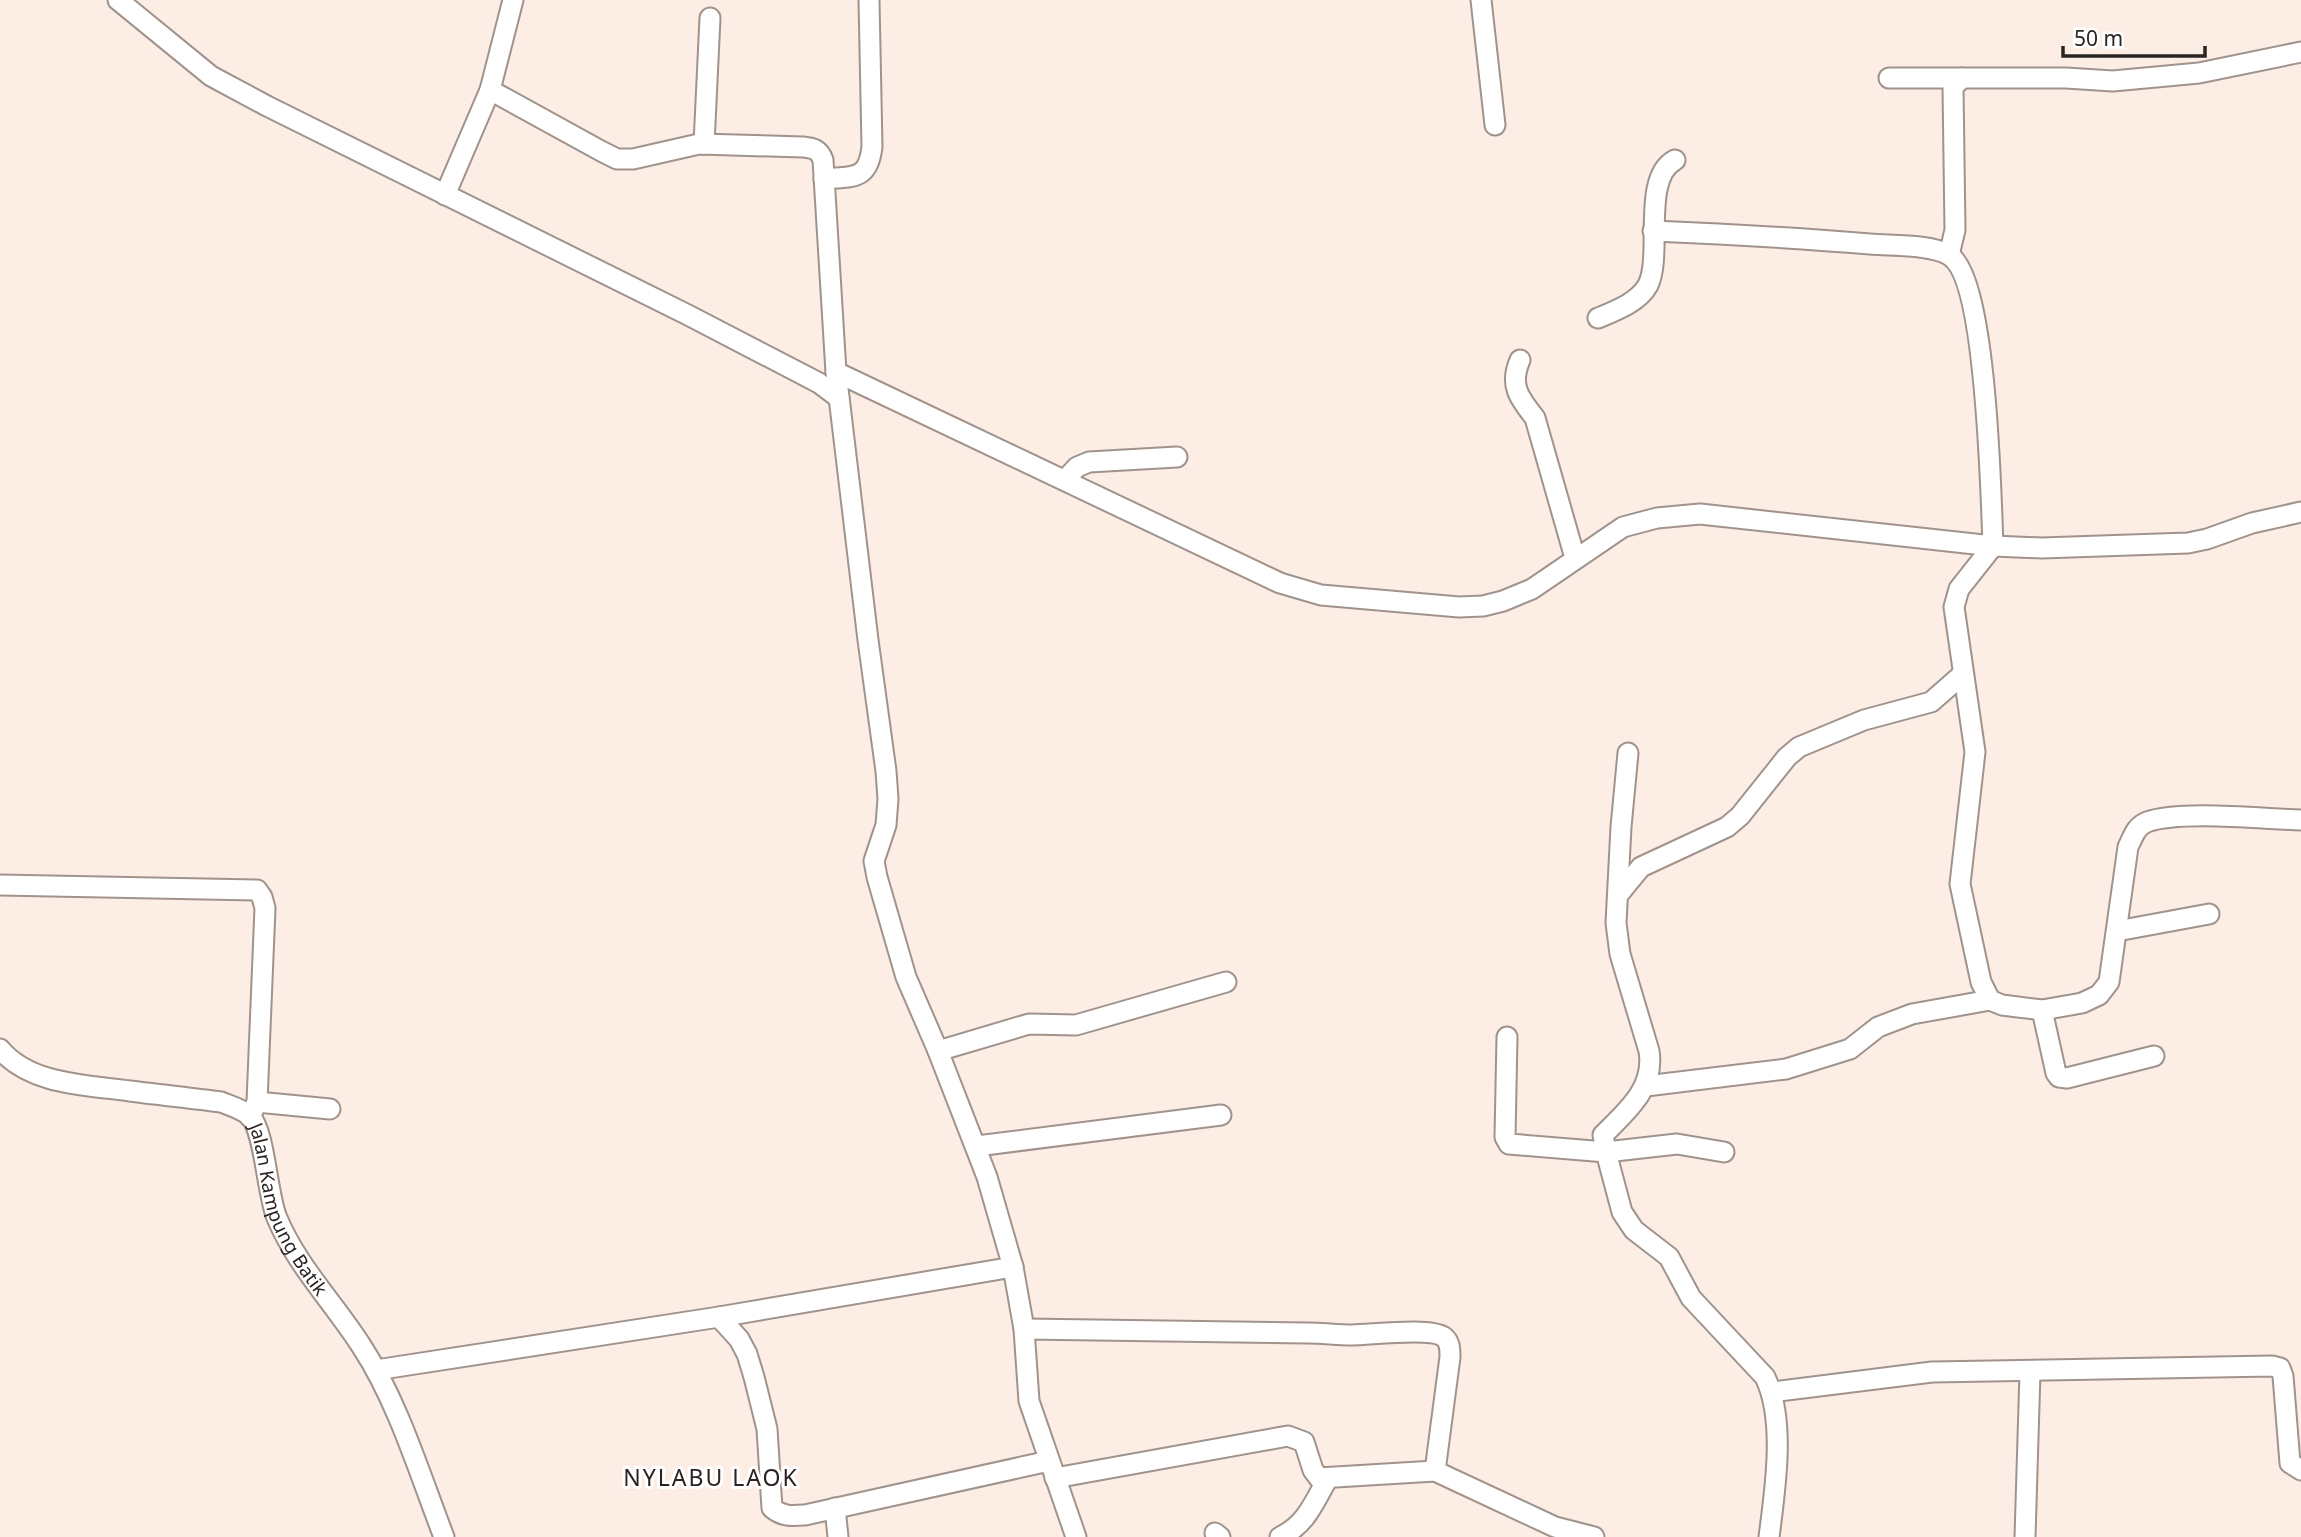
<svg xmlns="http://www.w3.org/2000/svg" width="2301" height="1537" font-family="'Noto Sans',sans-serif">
<rect width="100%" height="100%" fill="#fceee5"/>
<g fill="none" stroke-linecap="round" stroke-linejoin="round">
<g stroke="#a0938b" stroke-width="23">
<g id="minor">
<path d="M118 0 211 76 267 106 688 315 819 383 839 398"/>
<path d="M513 0 490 90 601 151 617 159H633L699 144 803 147C813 148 819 149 823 160L836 372 868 640 886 771 888 799 886 825 874 861 877 877 906 977 938 1051 987 1177 1013 1267 1024 1329 1029 1401 1076 1537"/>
<path d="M1481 0 1495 125"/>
<path d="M1889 78H2066L2113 81 2199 73 2301 52"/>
<path d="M704 144 710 18"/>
<path d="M824 179C853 176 868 181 872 147L869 0"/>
<path d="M445 195 490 90"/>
<path d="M1653 231C1726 234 1798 238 1870 244 1892 246 1930 244 1949 255 1987 278 1991 498 1993 546L1959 589 1954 607 1975 752 1960 884 1981 982 1990 1000 2002 1005 2042 1010 2082 1003 2099 995 2109 982 2128 847C2133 837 2136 826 2147 822 2181 810 2263 819 2301 820"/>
<path d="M1949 255 1955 230 1953 87 1962 78"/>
<path d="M1598 318C1615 311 1639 302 1648 285 1663 255 1641 178 1675 160"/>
<path d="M1520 360C1509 385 1519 398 1535 418L1575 558"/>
<path d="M836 372 1280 583 1321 595 1459 607 1483 606 1503 601 1532 589 1623 527 1657 518 1700 514 1993 546 2042 548 2188 543 2207 539 2252 523 2301 512"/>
<path d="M1065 480 1077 467 1089 462 1177 457"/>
<path d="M1628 753 1621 827 1616 923 1620 954 1649 1051C1655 1088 1627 1111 1603 1135L1606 1152 1677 1144 1724 1152"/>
<path d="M0 885 257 890 262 897 265 908 257 1102 250 1117"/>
<path d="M1618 895 1641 867 1727 827 1740 816 1787 757 1799 747 1864 720 1931 702 1963 674"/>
<path d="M2117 931 2209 914"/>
<path d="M2042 1010 2056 1073 2059 1077 2067 1078 2154 1056"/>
<path d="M1507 1037 1505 1137 1509 1144 1606 1152 1622 1212 1634 1230 1669 1257 1691 1298 1765 1377C1786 1420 1775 1490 1769 1537"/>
<path id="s1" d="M0 1049C30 1085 87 1085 130 1091 160 1095 191 1098 221 1102 231 1106 242 1109 250 1116 265 1131 267 1195 277 1218 297 1266 334 1303 362 1347 398 1402 420 1475 444 1537"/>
<path d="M938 1051 1029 1024 1076 1025 1226 982"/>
<path d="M1646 1086 1786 1069 1850 1049 1878 1027 1912 1014 1990 1000"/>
<path d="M257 1102 330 1109"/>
<path d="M977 1146 1221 1115"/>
<path d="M719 1317 739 1339 747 1354 754 1377 767 1429 772 1508C783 1517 792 1516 805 1515L1049 1461"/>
<path d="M1024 1329 1308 1333C1323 1333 1337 1335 1352 1335 1371 1335 1430 1327 1444 1337 1450 1342 1450 1349 1450 1357L1435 1471"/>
<path d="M376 1370 719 1317 1013 1267"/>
<path d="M1772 1392 1932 1372 2272 1366 2280 1368 2283 1376 2290 1463 2301 1470"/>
<path d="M1055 1478 1288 1436 1304 1442 1313 1470 1319 1478 1435 1471 1555 1527 1594 1537"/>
<path d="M835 1508 838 1537"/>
<path d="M1215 1533 1220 1537"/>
<path d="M1280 1537C1307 1524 1314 1502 1328 1478"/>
<path d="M2025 1537 2030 1372"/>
</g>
</g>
<use href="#minor" stroke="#fff" stroke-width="19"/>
</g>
<g text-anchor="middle" stroke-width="6" stroke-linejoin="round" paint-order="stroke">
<g font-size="19" fill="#292421" stroke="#fff">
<text dy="7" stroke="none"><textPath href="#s1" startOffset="366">Jalan Kampung Batik</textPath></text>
</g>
<g font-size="23" letter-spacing="2" fill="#292421" stroke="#fff">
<text x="711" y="1486">NYLABU LAOK</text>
</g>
</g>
<path d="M2063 46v10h142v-10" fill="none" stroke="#292421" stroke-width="3.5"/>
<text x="2074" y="46" font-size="21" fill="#292421" stroke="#ffffff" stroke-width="5" paint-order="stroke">50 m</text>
</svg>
